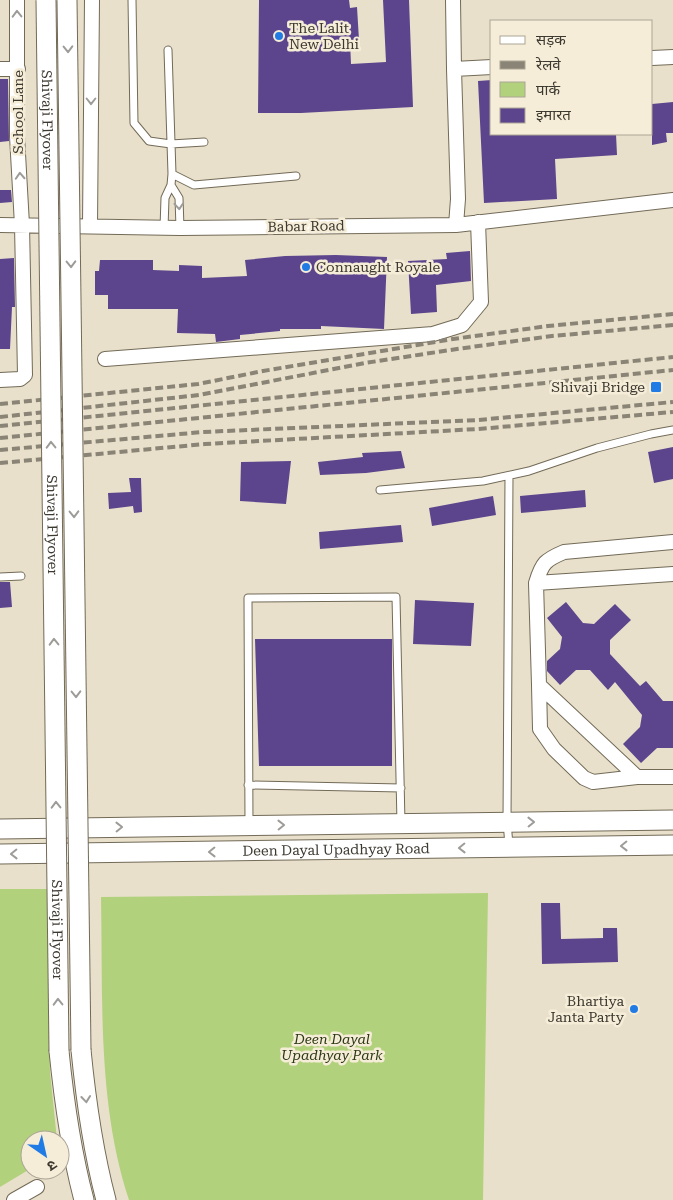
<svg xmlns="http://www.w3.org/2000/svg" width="673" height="1200" font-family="'Roboto Serif','Noto Sans Devanagari',serif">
<rect width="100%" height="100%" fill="#e9e0cb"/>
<path fill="#b2d17d" d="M0 889H47L50 1072 57 1140H30V1169L0 1187Z
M488 893 483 1200H129C97 1103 103 998 101 897Z"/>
<path fill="#5c458d" d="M259 0H349L350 8 357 7 359 40 350 41 351 64 386 62 383 0H409L413 107 301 113H258Z
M0 79H8L9 141 0 142Z
M492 80V134H616L617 155 555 159 557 199 484 203 478 81Z
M673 102V133H666L667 142 652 145V104Z
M0 190H11L12 202 0 203Z
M470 251 471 281 436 285 437 312 411 314 408 261 447 259 446 253Z
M336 255 387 257 384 329 321 326V329H280V331L240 335V339L216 342 215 334 177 333 178 309H108V295H95V271H99L100 260H153V270L179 271V265L202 266V278L247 276 245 260 285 256Z
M14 258 15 307H12L10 349H0V259Z
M673 447V479L654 483 648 452Z
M401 451 405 468 366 473 320 475 318 462 363 457 362 453Z
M291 461 286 504 240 501 241 462Z
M129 478H141L142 512 134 513 133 506 109 509 108 493 131 492Z
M585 490 586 507 521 513 520 496Z
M493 496 496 515 432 526 429 508Z
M401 525 403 542 320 549 319 532Z
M0 582H10L12 607 0 608Z
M415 600 474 603 471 646 413 644Z
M566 602 583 623 594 624 615 604 631 620 610 640V654L640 686 646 681 663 701H673V748H657L641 763 623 744 640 727 642 715 615 682 608 690 590 670H576L560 685 547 671V661L560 649 562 637 547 618Z
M255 639H392V766H259Z
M541 903H560L561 939 603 938V928H617L618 962 542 964Z"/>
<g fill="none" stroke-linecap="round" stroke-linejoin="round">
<g stroke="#726a57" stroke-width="9">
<path id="lane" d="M132 0 134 123 149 141 171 144 204 142
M172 174 194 185 296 176
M171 185 179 198 180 228
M164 228 165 198 171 185 172 174 168 50
M509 476 507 822 509 845
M380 490 483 481 529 471 597 448 651 434 673 430
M0 577 21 576
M248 785 401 788
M249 825 248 598 396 597 401 823"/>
</g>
<g stroke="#726a57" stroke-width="16">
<path id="street" d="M453 0 454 69 492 67
M652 58 673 57
M0 69H18
M0 225 180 228 456 225 458 199 454 69
M90 225 92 0
M456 225 673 200
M105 359 433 334 462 325 481 302 478 222
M0 380 20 379 25 375 22 225 17 136V0
M673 542 564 552C545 560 542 563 536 583L539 685 637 777H673
M536 583 673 574
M539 685 540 729 554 749 584 778 593 782 637 777
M14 1200 37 1187"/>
</g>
<g stroke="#726a57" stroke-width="21">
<g id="secondary">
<path d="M0 829 673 820"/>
<path id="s1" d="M0 854 673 845"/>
<path d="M81 1050C86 1101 93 1151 106 1200"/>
<path d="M59 1051C64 1101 71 1151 84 1200"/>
</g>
</g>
<use href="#lane" stroke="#fff" stroke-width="7"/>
<use href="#street" stroke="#fff" stroke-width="14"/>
<use href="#secondary" stroke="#fff" stroke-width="19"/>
<path stroke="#8a8476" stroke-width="4" stroke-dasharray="8 4" stroke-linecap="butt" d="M0 404 198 384 263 371 453 339 548 326 673 314
M0 417 199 395 365 363 457 349 552 336 673 325
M0 426 673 357
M0 438 673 370
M0 450 203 432 478 420 673 402
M0 463 205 444 478 429 673 412"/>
<g stroke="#726a57" stroke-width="21" stroke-linecap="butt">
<g id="secondary-bridge">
<path id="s2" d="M46 0 59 1051"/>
<path d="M67 0 81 1050"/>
</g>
</g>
<use href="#secondary-bridge" stroke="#fff" stroke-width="19"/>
</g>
<defs><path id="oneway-chevron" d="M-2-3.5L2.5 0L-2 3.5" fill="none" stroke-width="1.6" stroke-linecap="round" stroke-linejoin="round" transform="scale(1.25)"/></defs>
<g stroke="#9e9c98">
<use href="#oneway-chevron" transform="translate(17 14) rotate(-91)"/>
<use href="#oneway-chevron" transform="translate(68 49) rotate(89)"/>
<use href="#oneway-chevron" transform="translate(91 101) rotate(90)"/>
<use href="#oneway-chevron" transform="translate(20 176) rotate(-93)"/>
<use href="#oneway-chevron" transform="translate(179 206) rotate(86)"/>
<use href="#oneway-chevron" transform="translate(71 264) rotate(89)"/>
<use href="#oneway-chevron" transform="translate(51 445) rotate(-91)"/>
<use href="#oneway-chevron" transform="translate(74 514) rotate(89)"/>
<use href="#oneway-chevron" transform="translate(54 642) rotate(-91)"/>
<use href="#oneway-chevron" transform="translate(76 694) rotate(89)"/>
<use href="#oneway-chevron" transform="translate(56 805) rotate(-91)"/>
<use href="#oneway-chevron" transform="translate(531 822) rotate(-1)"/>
<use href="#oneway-chevron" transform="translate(281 825) rotate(-1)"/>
<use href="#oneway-chevron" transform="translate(119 827) rotate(-1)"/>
<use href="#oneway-chevron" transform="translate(624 846) rotate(179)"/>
<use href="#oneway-chevron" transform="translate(462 848) rotate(179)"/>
<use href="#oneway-chevron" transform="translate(212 852) rotate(179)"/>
<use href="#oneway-chevron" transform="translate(14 854) rotate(179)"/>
<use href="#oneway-chevron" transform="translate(58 1002) rotate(-91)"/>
<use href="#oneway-chevron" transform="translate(86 1099) rotate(84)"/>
</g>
<g fill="#217be5" stroke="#f6edd8" stroke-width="2">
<circle cx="279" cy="36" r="5"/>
<circle cx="306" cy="267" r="5"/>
<rect x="650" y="381" width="12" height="12" rx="2.5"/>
<circle cx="634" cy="1009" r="5"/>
</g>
<g text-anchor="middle" stroke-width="5" stroke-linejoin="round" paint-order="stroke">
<g font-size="14" fill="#3c3931" stroke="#f6edd8" text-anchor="start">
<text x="289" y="33">The Lalit<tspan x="289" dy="16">New Delhi</tspan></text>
<text x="316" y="272">Connaught Royale</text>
<text x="645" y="392" text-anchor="end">Shivaji Bridge</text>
<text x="624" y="1006" text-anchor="end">Bhartiya<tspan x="624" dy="16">Janta Party</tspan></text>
</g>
<g font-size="14" fill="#3c3931" stroke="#f6edd8">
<text transform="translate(18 112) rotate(-90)" y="5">School Lane</text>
<text dy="5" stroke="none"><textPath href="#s2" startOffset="120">Shivaji Flyover</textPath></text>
<text transform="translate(306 226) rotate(-1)" y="5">Babar Road</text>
<text dy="5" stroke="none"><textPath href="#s2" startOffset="525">Shivaji Flyover</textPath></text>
<text dy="5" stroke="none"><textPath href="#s1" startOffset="336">Deen Dayal Upadhyay Road</textPath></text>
<text dy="5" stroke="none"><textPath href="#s2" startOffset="930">Shivaji Flyover</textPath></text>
</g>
<g font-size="14" font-style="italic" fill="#2d3916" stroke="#f6edd8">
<text x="332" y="1044">Deen Dayal<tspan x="332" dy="16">Upadhyay Park</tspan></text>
</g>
</g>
<rect x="490" y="20" width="162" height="115" fill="#f6edd8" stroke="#aca595"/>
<rect x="500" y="36" width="25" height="8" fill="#ffffff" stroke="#aca595"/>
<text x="536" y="45" font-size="15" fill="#3c3931">सड़क</text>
<rect x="500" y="61" width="25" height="8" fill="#8a8476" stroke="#aca595"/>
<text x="536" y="70" font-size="15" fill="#3c3931">रेलवे</text>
<rect x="500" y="82" width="25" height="15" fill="#b2d17d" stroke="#aca595"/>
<text x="536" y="95" font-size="15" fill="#3c3931">पार्क</text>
<rect x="500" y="108" width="25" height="15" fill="#5c458d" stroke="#aca595"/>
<text x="536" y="120" font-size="15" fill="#3c3931">इमारत</text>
<g transform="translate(45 1155) rotate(146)"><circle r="24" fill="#f6edd8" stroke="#aca595"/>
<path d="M0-4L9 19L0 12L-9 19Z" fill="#217be5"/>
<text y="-8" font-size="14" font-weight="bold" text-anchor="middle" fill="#3c3931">उ</text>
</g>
</svg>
